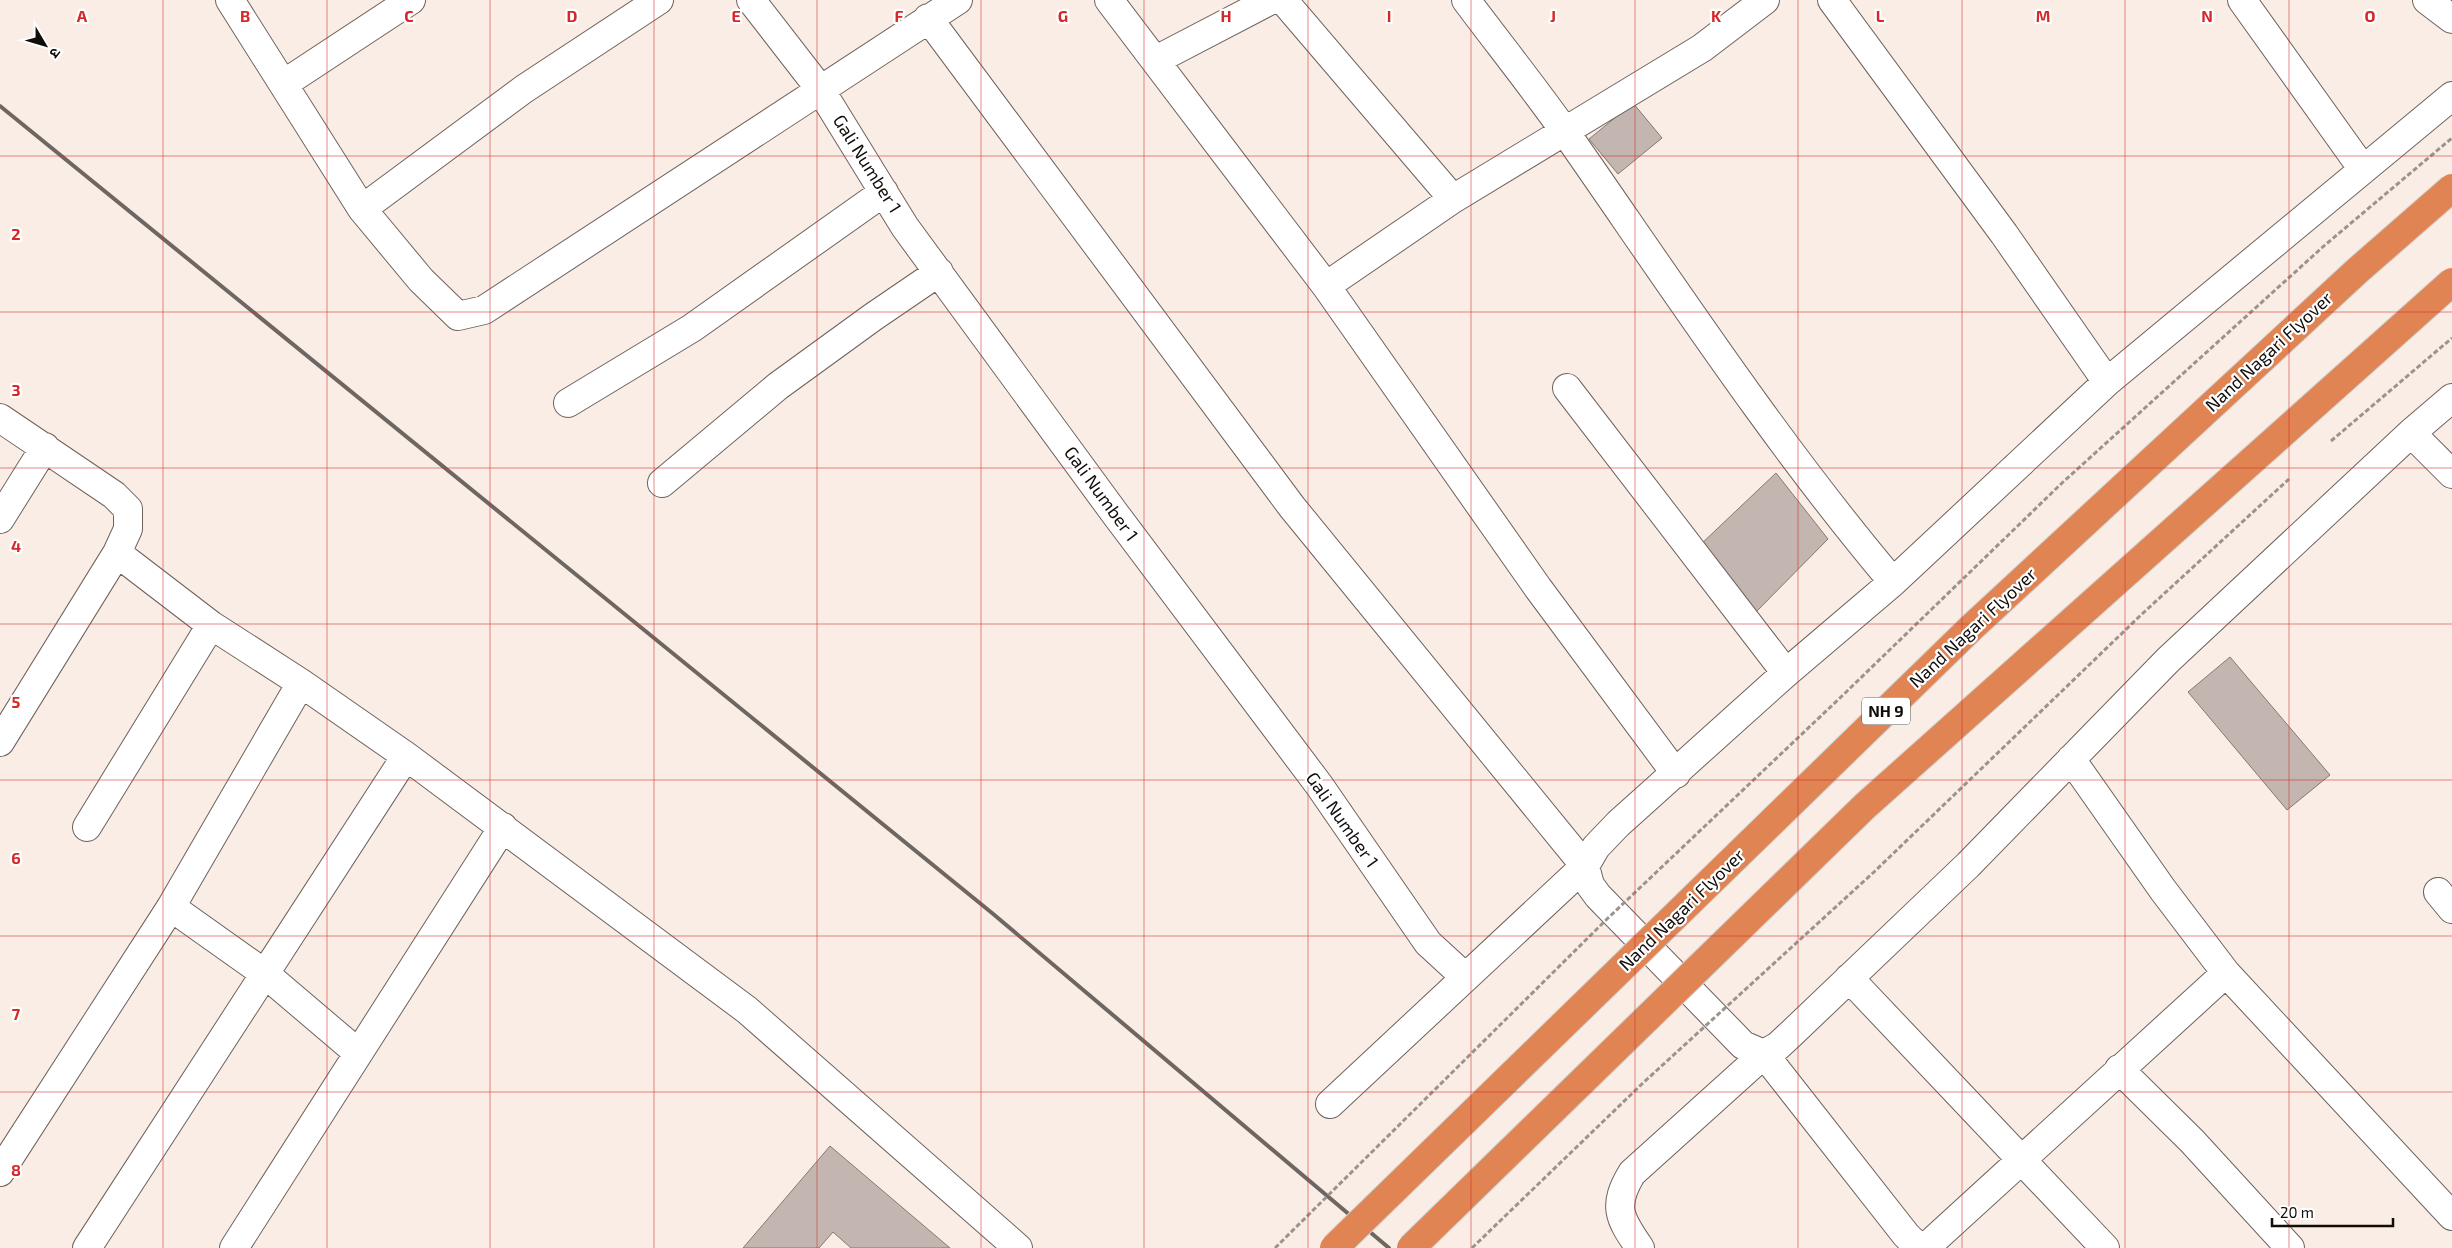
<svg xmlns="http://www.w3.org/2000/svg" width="2452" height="1248" font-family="'Exo 2','Noto Sans Devanagari',sans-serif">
<rect width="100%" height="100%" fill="#faede6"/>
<path fill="#c3b6b0" stroke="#857973" d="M1633 103 1662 138 1618 174 1589 139Z
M1776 473 1828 539 1753 615 1699 546Z
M2230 657 2330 775 2287 810 2188 692Z
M830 1146 950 1248H851L833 1232 819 1248H743Z"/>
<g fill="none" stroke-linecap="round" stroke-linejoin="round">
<g stroke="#6e625d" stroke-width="30">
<path id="minor" d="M230 0 362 209 421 280 458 316 484 310 958 0
M751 0 820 89 905 227 1116 515 1319 785 1428 943 1465 977
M1109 0 1326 286 1538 588 1676 774
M1283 0 1453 199
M1466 0C1499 44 1534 88 1566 133 1672 285 1774 441 1893 582
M1832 0 2004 234 2107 382
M2242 0 2362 168
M2427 0 2452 19
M928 18 1292 507 1585 866 1590 885 1598 896 1743 1045 1764 1054 1906 1235 1919 1248
M1156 60 1271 0
M285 83 411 0
M362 209 524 89 659 0
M1326 286 1453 199 1702 48 1765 0
M1567 388 1786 673
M568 403 692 328 884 192
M0 418 114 495 128 509V529L117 553
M2411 433 2452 474
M662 483 778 386 873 317 939 272
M0 519 45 447
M0 742 117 553 211 625 301 683 406 756 747 1010 1018 1248
M2071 759 2163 890 2226 973 2452 1216
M87 827 211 625
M2438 892 2452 909
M171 907 264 973 357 1052
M1849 978 2105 1248
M2119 1069 2192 1141 2290 1248
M1330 1104 1585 866 1596 847 1618 824 1786 673 1893 582 2107 382 2452 96
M0 1172 171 907 301 683
M87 1248 406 756
M234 1248 503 827
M1640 1248C1619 1218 1612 1206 1632 1173L1764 1054 1778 1046 1793 1032 1968 865 2168 660 2411 433 2452 398
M1925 1248 2226 973"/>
</g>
<use href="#minor" stroke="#fff" stroke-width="28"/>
<path stroke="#6d6662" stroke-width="4" d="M0 106 992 913 1389 1248"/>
<g stroke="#cfcfce" stroke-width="30" stroke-linecap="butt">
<path id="highway-bridge" d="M1334 1248 1971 628 2357 271 2452 188
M1411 1248 1865 806 2452 282"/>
</g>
<path stroke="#9c938e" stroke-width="3" stroke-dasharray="5 2.5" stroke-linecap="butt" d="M2331 441 2452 338
M1275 1248 1607 919 1842 696 2062 483 2325 245 2452 138
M1472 1248 1644 1082 1874 872 2142 614 2289 479"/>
<use href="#highway-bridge" stroke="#e08453" stroke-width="28"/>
</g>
<path fill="none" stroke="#d62828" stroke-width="1" stroke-opacity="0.55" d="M163 0V1248M327 0V1248M490 0V1248M654 0V1248M817 0V1248M981 0V1248M1144 0V1248M1308 0V1248M1471 0V1248M1635 0V1248M1798 0V1248M1962 0V1248M2125 0V1248M2289 0V1248M0 156H2452M0 312H2452M0 468H2452M0 624H2452M0 780H2452M0 936H2452M0 1092H2452"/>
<g text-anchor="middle" stroke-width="4.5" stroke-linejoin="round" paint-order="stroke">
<rect fill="#fff" stroke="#585654" stroke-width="1" x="1862" y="697.5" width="48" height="27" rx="4"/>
<g font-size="16" font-weight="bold" fill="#110d0b">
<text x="1886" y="717">NH 9</text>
</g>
<g font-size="18" fill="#110d0b" stroke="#fff">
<text transform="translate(867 164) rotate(58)" y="6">Gali Number 1</text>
<text transform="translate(2269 352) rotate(-43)" y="6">Nand Nagari Flyover</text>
<text transform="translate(1101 494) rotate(54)" y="6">Gali Number 1</text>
<text transform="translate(1973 628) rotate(-43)" y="6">Nand Nagari Flyover</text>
<text transform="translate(1342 820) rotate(55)" y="6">Gali Number 1</text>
<text transform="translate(1682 910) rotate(-44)" y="6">Nand Nagari Flyover</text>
</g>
</g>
<g font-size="16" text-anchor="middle" font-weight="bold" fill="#d62828" stroke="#fff" stroke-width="4.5" stroke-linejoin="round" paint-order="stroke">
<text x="82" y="22">A</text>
<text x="245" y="22">B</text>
<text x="409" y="22">C</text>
<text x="572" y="22">D</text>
<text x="736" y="22">E</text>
<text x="899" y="22">F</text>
<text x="1063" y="22">G</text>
<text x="1226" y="22">H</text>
<text x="1389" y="22">I</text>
<text x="1553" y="22">J</text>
<text x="1716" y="22">K</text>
<text x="1880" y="22">L</text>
<text x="2043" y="22">M</text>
<text x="2207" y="22">N</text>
<text x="2370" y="22">O</text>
<text x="16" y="240">2</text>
<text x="16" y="396">3</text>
<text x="16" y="552">4</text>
<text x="16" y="708">5</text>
<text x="16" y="864">6</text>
<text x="16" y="1020">7</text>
<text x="16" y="1176">8</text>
</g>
<g transform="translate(45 45) rotate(128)" stroke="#ffffff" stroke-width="4" paint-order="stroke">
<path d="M0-4L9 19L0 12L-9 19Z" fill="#110d0b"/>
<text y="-8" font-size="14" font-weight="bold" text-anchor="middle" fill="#110d0b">उ</text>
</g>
<path d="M2272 1218v8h121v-8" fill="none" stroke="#110d0b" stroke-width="2.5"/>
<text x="2280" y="1218" font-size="15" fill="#110d0b" stroke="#ffffff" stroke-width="4" paint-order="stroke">20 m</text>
</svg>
